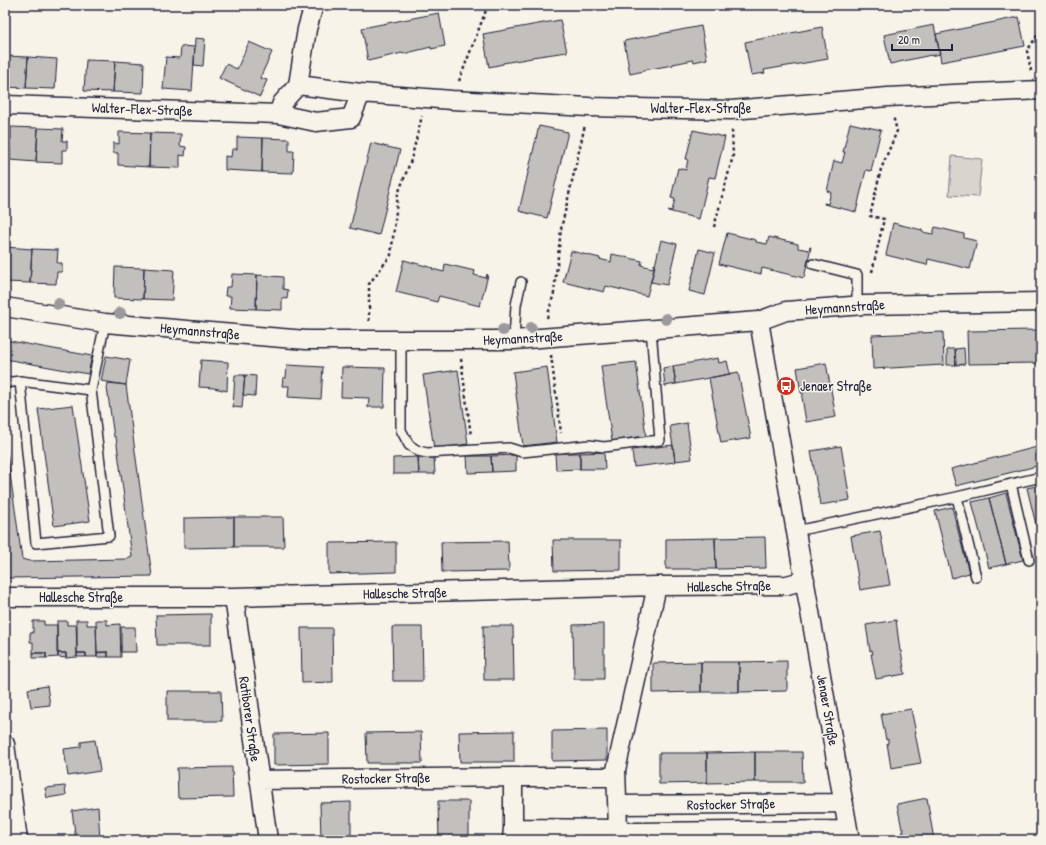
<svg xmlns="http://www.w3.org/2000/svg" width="1046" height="845" font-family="'Patrick Hand',sans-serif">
<rect width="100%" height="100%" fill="#f7f3e8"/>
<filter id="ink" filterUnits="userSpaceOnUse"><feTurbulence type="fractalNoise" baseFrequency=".025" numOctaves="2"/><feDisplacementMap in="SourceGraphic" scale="8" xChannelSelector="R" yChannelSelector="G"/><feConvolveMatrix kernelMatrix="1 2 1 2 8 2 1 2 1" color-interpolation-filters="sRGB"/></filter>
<g filter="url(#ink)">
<path fill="#d8d5cf" stroke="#7d7c85" d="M952 156 982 159 978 197 949 195Z"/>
<path fill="#c2bfbd" stroke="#22223b" d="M439 13 445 46 431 49V47L403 54 402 53 368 61 362 28Z
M1019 17 1025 46 941 62 936 34Z
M560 20 567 52 532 57V58L503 63V64L489 67 483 34Z
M934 25 940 54 931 56V55L890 64 884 35Z
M701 26 707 59 694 62 693 60 673 64V65L644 70V71L630 74 624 41Z
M822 27 828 59 764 70 765 73 751 75 745 42Z
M195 38 205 39 203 66 194 65Z
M249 42 272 52 260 78 267 80 260 97 219 78 226 64 237 69Z
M181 46 195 47 192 91 163 89 166 57 180 58Z
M5 56 28 57 26 88 5 87Z
M28 57 57 59 55 89 26 88Z
M86 60 115 61 113 92 84 91Z
M115 61 144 63 143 93 113 92Z
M850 123 881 130 871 171 866 170 856 212 824 204V203L828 204 831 192 827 191 834 161 842 163 845 152H843Z
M539 126 568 132 547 218 519 211Z
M11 127 38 128 36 162 10 160V148L5 147 6 138 11 139Z
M38 128 63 129 62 141H67V150H62V163L36 162Z
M693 130 725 137 715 178 709 177 699 219 668 211V210L672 211 675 199 671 198 678 168 686 170 688 159H686Z
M119 132 150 133 149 167 118 165V153H113V143L119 144Z
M150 133 181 134 180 146 186 147 185 156 180 155V168L149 167Z
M237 137 263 138 262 172 225 170V156L231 157 232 149H237Z
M263 138 289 139V151H294L293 173 262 172Z
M371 143 400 150 379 235 350 228Z
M893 223 922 230V232L933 234 935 227 964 234V238L977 241 970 269 928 259 927 265 886 255Z
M727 233 756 240V242L767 244 769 237 798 244V248L809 250 810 247H811L804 278 762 268 761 274 719 264Z
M1041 239V251L1038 250Z
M661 240 677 244 667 285 651 282Z
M5 247 32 249 30 283 5 282Z
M32 249 58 250 57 263H62V272H57L56 284 30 283Z
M699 249 715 253 705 295 689 291Z
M571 251 600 258 599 259 611 262 612 254 642 261 641 265 653 268 654 264 655 265 647 296 606 286 604 292 563 282Z
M404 260 433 268 432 269 444 272 445 264 475 271 474 275 486 278 487 274 488 275 480 306 439 296 437 302 396 292Z
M115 267 144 268 143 299 114 298Z
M144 268 174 270 172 300 143 299Z
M232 274 257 275 256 309 230 308 231 296H225L226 287H231Z
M257 275 283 277V289L288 290 287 299 282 298V310L256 309Z
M1038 330 1039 363 968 364 967 331Z
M943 332 944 365 873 369 872 335Z
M5 340 92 356 88 374 5 359Z
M964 348 965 364 956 365 955 349Z
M947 349H955L956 365H947Z
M106 356 130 360 126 385 101 381Z
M718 358 719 363 727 361 730 374 676 384 673 366Z
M201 360 228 362 227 391 214 388 199 387Z
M636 362 646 436 612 441 601 366Z
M826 363 836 417 806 422 802 397 803 396V393H801L797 368Z
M287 365 323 367 321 399 288 397 289 386H282L283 378H286Z
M673 366 676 384 665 386 663 368Z
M342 367 385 368 384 407H369L368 408 369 398 341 397Z
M547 367 557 442 523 446 513 372Z
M458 370 468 444 434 449 423 375Z
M738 372 751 438 721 443 709 378Z
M235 375H245L242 408 233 407Z
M245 375 256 376 255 396 243 395Z
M108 383 126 385 152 576 6 578 5 568V438L22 559 29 561 127 559 132 557 116 437H114L107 388Z
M73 405 90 521 54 526 38 409Z
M687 423 692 459 675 461 670 426Z
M673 445 675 462 634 467 632 450Z
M841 446 850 500 820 505 811 451Z
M1041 446V465L956 486 951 469Z
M604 452 605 469H580V453Z
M555 453H580V469L556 470Z
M516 455V471L492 472 491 456Z
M467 456H491L492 472 468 473Z
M418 457 419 474H393V458Z
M418 458H434L435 474H419Z
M1041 485V545L1027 488Z
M1006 493 1023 560 1006 564 989 498Z
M989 498 1006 564 989 568 972 502Z
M952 507 969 573 952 578 935 511Z
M234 517V547L184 548V518Z
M234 517H283L284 547H234Z
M880 531 890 585 860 590 851 536Z
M765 537 766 568 716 569 715 538Z
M715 538 716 569H666V539Z
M553 540H621V570L554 571Z
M508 541 509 571 442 572 441 542Z
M396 542V572L329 574V543Z
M211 614V645H157L156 615Z
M76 620H87V625H96L97 657H86V653H77Z
M96 620H107V625L120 624 121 657H108V652L97 653Z
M896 620 900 651H901L905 674 876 679 871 654H873L872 650 870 651 866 625Z
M33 621H44V625H57L58 657 46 658V653H33V642H30V633H33Z
M57 621H67V625H77V657L66 658V653H57Z
M604 624V679H574L573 625Z
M483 626H513L514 680H484Z
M121 627H135L136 652H121Z
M392 627H422L423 681H393Z
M301 628H332L333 682 302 683Z
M97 652H108V657H97Z
M33 653H46V658H33Z
M58 653H66V658L58 657Z
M77 653H86V657H77Z
M787 661V691L739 692V662Z
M701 662H739V692H701Z
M701 662V692L653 693V663Z
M47 686 50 705 31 707 28 689Z
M167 691H221L222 721H167Z
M911 709 916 733H915L921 763 891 768 887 743H888V739L886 740 881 714Z
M607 730V760L552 761V731Z
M514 731V762H460L459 732Z
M421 732 422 763H367L366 733Z
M329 733V764L274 765V734Z
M95 740 100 771 68 776 64 749 81 747V742Z
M755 752H802L803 782H755Z
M755 752V782L707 783V753Z
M659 753H707V783L659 784Z
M232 767 233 797 178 798 177 768Z
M65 786 66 795 47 798 45 788Z
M927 798 934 840H904L902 832H904L903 828 902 829 897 804Z
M438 801H469V840H439Z
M351 802V840H321L320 803Z
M98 807 100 840H76L72 811Z"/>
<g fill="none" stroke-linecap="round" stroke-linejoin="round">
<g stroke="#22223b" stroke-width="12">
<path id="lane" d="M813 264 857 275V305
M401 340V430L409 445 418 451 427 453 509 448 522 452 589 445 604 447 660 440 651 329
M514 340 516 305 521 282
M5 383 20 381 91 390 109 536 36 543 20 381
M91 390 105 323
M1011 484 1029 560
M957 497 976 577
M796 531 957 497 1041 477"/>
</g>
<g stroke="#22223b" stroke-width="21">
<path id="street" d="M298 85 307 29 314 5
M5 105 278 114 282 103 298 85 361 93 452 100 589 107 731 110 888 97 1041 90
M278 114 316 122 351 118 361 93
M5 307 105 323 306 340H514L759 321 786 311 864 305 1041 302
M759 321 850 840
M5 597H234L657 586 787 585 805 580
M234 597 268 840
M5 744 18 840
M259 780 513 777H616
M618 805 844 803
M513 828 618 829 633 832 848 830
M618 829 616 770 657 586
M512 839 513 828V777"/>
</g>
<path stroke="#22223b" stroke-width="2.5" stroke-dasharray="3 3" stroke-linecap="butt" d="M1031 71 1027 51 1041 30
M459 81 488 5
M714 227 733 156 732 129
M872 272 884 219 870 216 881 169 897 131 893 116
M547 318 554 293 561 229 585 125
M369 321V284L391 255 398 194 411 160 422 116
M551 355 561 433
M461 359 471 436"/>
<use href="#lane" stroke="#f7f3e8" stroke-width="9"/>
<use href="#street" stroke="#f7f3e8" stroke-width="18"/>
</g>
<g fill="#9b999d">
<circle cx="58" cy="304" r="6"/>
<circle cx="120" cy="313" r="6"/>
<circle cx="666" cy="319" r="6"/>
<circle cx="531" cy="328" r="6"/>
<circle cx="503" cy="330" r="6"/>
</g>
</g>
<defs>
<g id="bus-disc" transform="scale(1)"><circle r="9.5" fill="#c8321e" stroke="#f7f3e8"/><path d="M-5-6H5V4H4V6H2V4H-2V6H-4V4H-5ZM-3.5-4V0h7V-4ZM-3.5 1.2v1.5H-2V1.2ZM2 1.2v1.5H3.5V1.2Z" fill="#fff"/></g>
</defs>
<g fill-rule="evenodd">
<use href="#bus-disc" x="786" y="386"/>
</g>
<g text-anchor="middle" stroke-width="3" stroke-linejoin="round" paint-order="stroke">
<g font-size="14" fill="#22223b" stroke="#f7f3e8">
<text x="701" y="113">Walter-Flex-Straße</text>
<text transform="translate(142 109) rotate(2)" y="5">Walter-Flex-Straße</text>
<text transform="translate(845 307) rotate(-4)" y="5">Heymannstraße</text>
<text transform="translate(200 331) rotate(5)" y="5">Heymannstraße</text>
<text transform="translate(523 338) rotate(-3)" y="5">Heymannstraße</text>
<text transform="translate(729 586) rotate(-1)" y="5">Hallesche Straße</text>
<text transform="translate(405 593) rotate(-1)" y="5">Hallesche Straße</text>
<text x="81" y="602">Hallesche Straße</text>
<text transform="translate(828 710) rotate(80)" y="5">Jenaer Straße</text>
<text transform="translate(250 719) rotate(82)" y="5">Ratiborer Straße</text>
<text transform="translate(386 778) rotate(-1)" y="5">Rostocker Straße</text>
<text transform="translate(731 804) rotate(-1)" y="5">Rostocker Straße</text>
</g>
<g font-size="14" fill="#22223b" stroke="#f7f3e8" text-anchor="start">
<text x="800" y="391">Jenaer Straße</text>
</g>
</g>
<rect width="1046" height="845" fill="none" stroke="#f7f3e8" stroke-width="20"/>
<rect x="10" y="10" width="1026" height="825" fill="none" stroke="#22223b" stroke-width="1.5" filter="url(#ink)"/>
<path d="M892 44v6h60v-6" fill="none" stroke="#22223b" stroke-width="2"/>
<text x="898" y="44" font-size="12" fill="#22223b" stroke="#f7f3e8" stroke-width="3" paint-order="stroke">20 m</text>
</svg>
